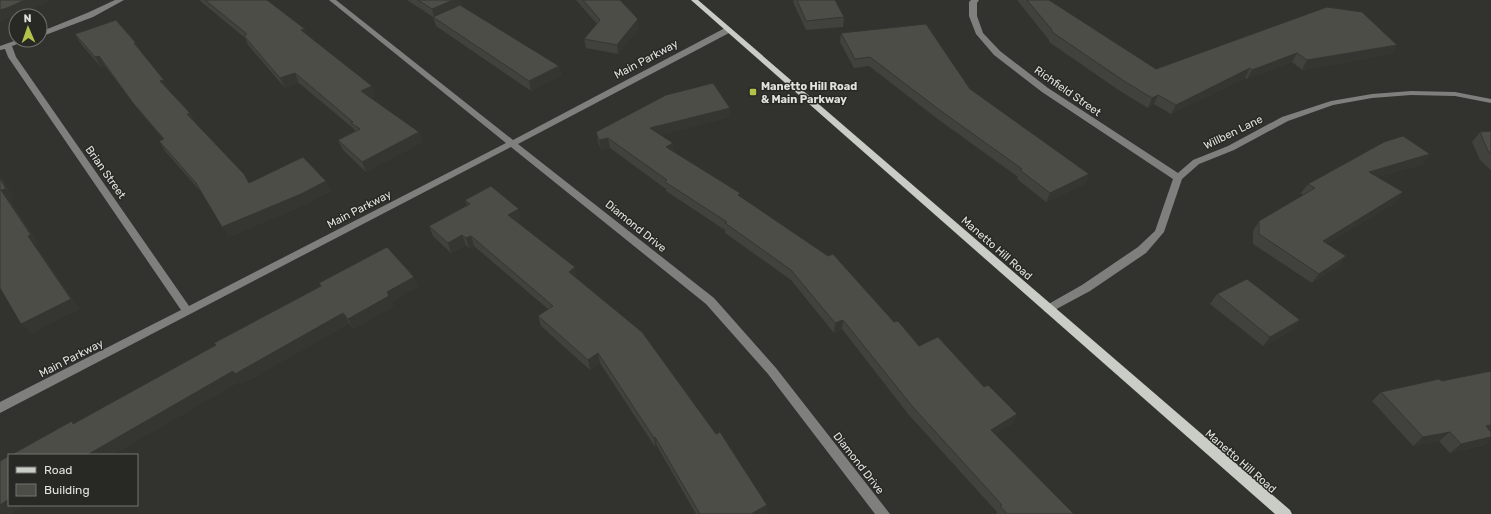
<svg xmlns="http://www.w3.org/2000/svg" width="1491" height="514" font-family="Rubik,sans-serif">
<rect width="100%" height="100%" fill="#32332e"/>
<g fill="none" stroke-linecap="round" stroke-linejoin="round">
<path fill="#7f7f7d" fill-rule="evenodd" d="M115 0H124L93 17 40 37V32L87 13Z
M329 0H336L513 140 725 28H731V32L518 144 714 298 776 368 890 514H875L768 374 706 304 511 147 0 413V402L181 310 8 57 5 49 0 50V46L17 40H28L12 46 16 57 189 306 506 143Z
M971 0H979L977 3V16L983 33 1000 51 1048 88 1178 173 1193 160 1228 146 1282 117 1331 101 1372 94 1411 91 1455 92 1491 99V103L1455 96 1411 95 1372 98 1333 105 1288 121 1234 150 1199 164 1182 179 1164 232 1146 253 1090 291 1049 313 1045 312 1044 309 1045 306 1082 285 1138 247 1155 231 1173 179 1042 92 994 55 976 34 969 16V2Z"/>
<path fill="#caccc6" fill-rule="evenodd" d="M691 0H698L1290 510 1292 514H1275Z"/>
</g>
<path fill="#41423d" d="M199 0H267L375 96 371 98 419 132 422 142 366 172 343 150 338 140 355 132 354 129 299 83 285 88 248 45 245 38Z
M407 0H461L462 6V7L559 66 561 75 531 91 436 26 433 17Z
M576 0H620L639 28 618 54 586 48 584 39 597 24Z
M794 0H835L844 17 843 27 806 30 793 2Z
M1017 0H1049L1156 69 1327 7 1397 45 1391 54 1302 70 1292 62 1247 79 1245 78 1171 114 1154 104 1148 108 1120 91 1049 42V40Z
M841 33 970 89 1089 174 1085 184 1046 202 1017 179 1018 177 939 120 869 66 854 68 840 42Z
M75 34 142 52H141L170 90H168L190 113 195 123 249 183 326 181 330 191 306 204 229 237 201 192 165 151 159 141 163 139 140 112 105 66 101 67 81 44Z
M730 108V117L661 135 673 143V151L740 197 894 322 919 346 984 387 1017 414 1013 423 995 434 1074 514H996L997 512 909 415 842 329 834 333 791 280 725 233V230L666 191V189L610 148 601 150 598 142 596 132Z
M1491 131V170L1480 160 1472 142 1480 132Z
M1430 154 1423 164 1378 177 1403 192 1396 202 1327 244 1346 256 1339 266 1312 283 1253 244V231L1259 221 1303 195 1301 193 1308 184Z
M465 200 521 219 517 221 577 277 576 278 767 505V514H696L657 446 655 447 600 363 590 370 541 326 538 316 548 309 474 246 469 248 466 245 451 253 433 236 429 226 467 205Z
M319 283 419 286 392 302 394 306 353 329 349 323 242 384 240 381 112 455H11L72 421 74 424 216 345 321 286Z
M1217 294 1300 320 1293 330 1263 346 1210 304Z
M1491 371V440L1484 445 1450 453 1439 441 1413 446 1372 401 1381 392 1442 381Z"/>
<path fill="#353632" d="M25 0H52L13 17 0 22V10Z
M453 0H461L462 6 434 18 432 9Z
M638 19 639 28 618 54 617 45Z
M305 29 309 38 301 30Z
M134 43H136L142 52 140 53Z
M1397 45 1391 54 1302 70 1307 60Z
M1297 53 1292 62 1247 79 1252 70Z
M99 56 105 66 101 67 95 57Z
M559 66 561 75 531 91 529 81Z
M1250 68 1245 78 1171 114 1176 105Z
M295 73 299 83 285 88 280 78Z
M164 80 170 90 166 91 160 81Z
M372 86 375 96 365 101 361 91Z
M1158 95 1154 104 1148 108 1152 98Z
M730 108V117L651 138 650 128Z
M190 113 195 123 187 114Z
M419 132 422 142 366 172 362 162Z
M608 138 610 148 601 150 599 140Z
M673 143V153L666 147Z
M1430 154 1423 164 1362 182 1369 172Z
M0 172 14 199 10 200 40 245 37 246 80 309 31 334 21 324 28 236 1 190Z
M1089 174 1085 184 1046 202 1050 193Z
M326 181 330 191 306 204 229 237 222 227Z
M1403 192 1396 202 1316 251 1323 241Z
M519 209 521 219 511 224 508 215Z
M462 235 466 245 451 253 448 243Z
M471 236 474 246 469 248 466 238Z
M1346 256 1339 266 1312 283 1319 274Z
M575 267 577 277 571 282 569 272Z
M414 277 419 286 392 302 394 306 353 329 348 319 387 292Z
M343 313 349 323 242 384 240 381 112 455H87L233 371Z
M843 320 842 329 834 333 835 323Z
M1300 320 1293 330 1263 346 1270 337Z
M598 353 600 363 590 370 588 360Z
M1017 414 1013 423 987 439 991 430Z
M1491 425V432L1486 426Z
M1450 432 1439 441 1413 446 1423 437Z
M655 437 657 446 655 447 654 438Z
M1491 437V440L1484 445 1450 453 1461 444Z
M9 499V505H26L11 514H0V505Z
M767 505V514H751Z"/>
<path fill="#4c4d47" stroke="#353632" d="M0 0H25L7 8 0 10Z
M205 0H267L305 29 301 30 372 86 361 91 419 132 362 162 338 140 360 129 351 123 353 122 295 73 280 78 244 36 247 34Z
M418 0H453L432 9Z
M583 0H620L638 19 617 45 584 39 600 20Z
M797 0H835L844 17 806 21Z
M1027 0H1049L1156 69 1327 7 1362 12 1397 45 1307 60 1297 53 1252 70 1250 68 1176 105 1158 95 1152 98 1124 81 1052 32V30Z
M460 5 559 66 529 81 433 17Z
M116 20 136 43H134L164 80 160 81 190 113 187 114 244 174 249 183 303 157 326 181 301 194 222 227 196 183 159 141 164 139 133 103 99 56 95 57 75 34Z
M926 24 970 89 1089 174 1050 193 1020 170 1022 169 941 111 870 57 855 59 841 33Z
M713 83 730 108 650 128 673 143 666 147 740 193 738 195 828 256 833 254 894 322 898 321 919 346 938 337 984 387 988 385 1017 414 991 430 1074 514H1007L1000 506 1002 505 912 406 843 320 835 323 791 270 725 223 727 222 665 182 667 180 608 138 599 140 596 132 666 95Z
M1491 131V153L1488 151 1480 132Z
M1403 136 1430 154 1369 172 1403 192 1323 241 1346 256 1319 274 1259 234V221L1315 188 1308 184 1384 142Z
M0 178 6 189 1 190 31 235 28 236 71 299 21 324 0 288Z
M491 186 519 209 508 215 575 267 569 272 642 332 716 434 720 432 767 505 751 514H700L655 437 654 438 598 353 588 360 538 316 553 306 471 236 466 238 462 235 448 243 429 226 470 204 465 200Z
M387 247 414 277 387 292 389 296 348 319 343 313 235 374 233 371 87 455H11L72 421 73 424 216 345 214 343 321 286 319 283Z
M1247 279 1300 320 1270 337 1217 294Z
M1491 371V425L1486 426 1491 432V437L1461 444 1450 432 1423 437 1381 392 1439 379 1442 381Z
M9 456V499L0 505V461Z"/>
<rect fill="#b3c24b" stroke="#282925" stroke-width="1.5" x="749" y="88" width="8" height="8" rx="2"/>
<g text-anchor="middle" stroke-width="3" stroke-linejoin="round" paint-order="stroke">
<g font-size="11" fill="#e1e1de" stroke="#282925">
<text transform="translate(646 59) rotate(-28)" y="4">Main Parkway</text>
<text transform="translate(1068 91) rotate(35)" y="4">Richfield Street</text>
<text transform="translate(1233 132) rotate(-26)" y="4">Willben Lane</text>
<text transform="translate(106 172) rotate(55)" y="4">Brian Street</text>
<text transform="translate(359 209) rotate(-27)" y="4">Main Parkway</text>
<text transform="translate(636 226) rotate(39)" y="4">Diamond Drive</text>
<text transform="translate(997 248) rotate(41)" y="4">Manetto Hill Road</text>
<text transform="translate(71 358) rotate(-27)" y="4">Main Parkway</text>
<text transform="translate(1241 461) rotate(41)" y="4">Manetto Hill Road</text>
<text transform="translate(859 463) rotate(52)" y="4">Diamond Drive</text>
</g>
<g font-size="11" font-weight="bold" fill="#e1e1de" stroke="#282925" text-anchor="start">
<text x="761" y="90">Manetto Hill Road<tspan x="761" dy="13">&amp; Main Parkway</tspan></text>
</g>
</g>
<rect x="8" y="454" width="130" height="52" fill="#282925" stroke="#72736f"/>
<rect x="16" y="467" width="20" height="6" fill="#caccc6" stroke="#72736f"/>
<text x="44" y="474" font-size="12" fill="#e1e1de">Road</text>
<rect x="16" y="484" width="20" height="12" fill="#4c4d47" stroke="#72736f"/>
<text x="44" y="494" font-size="12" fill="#e1e1de">Building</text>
<g transform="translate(28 28) rotate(358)"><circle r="19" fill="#282925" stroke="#72736f"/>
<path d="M0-3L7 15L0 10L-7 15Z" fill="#b3c24b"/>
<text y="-6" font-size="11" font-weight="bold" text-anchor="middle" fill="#e1e1de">N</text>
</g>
</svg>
